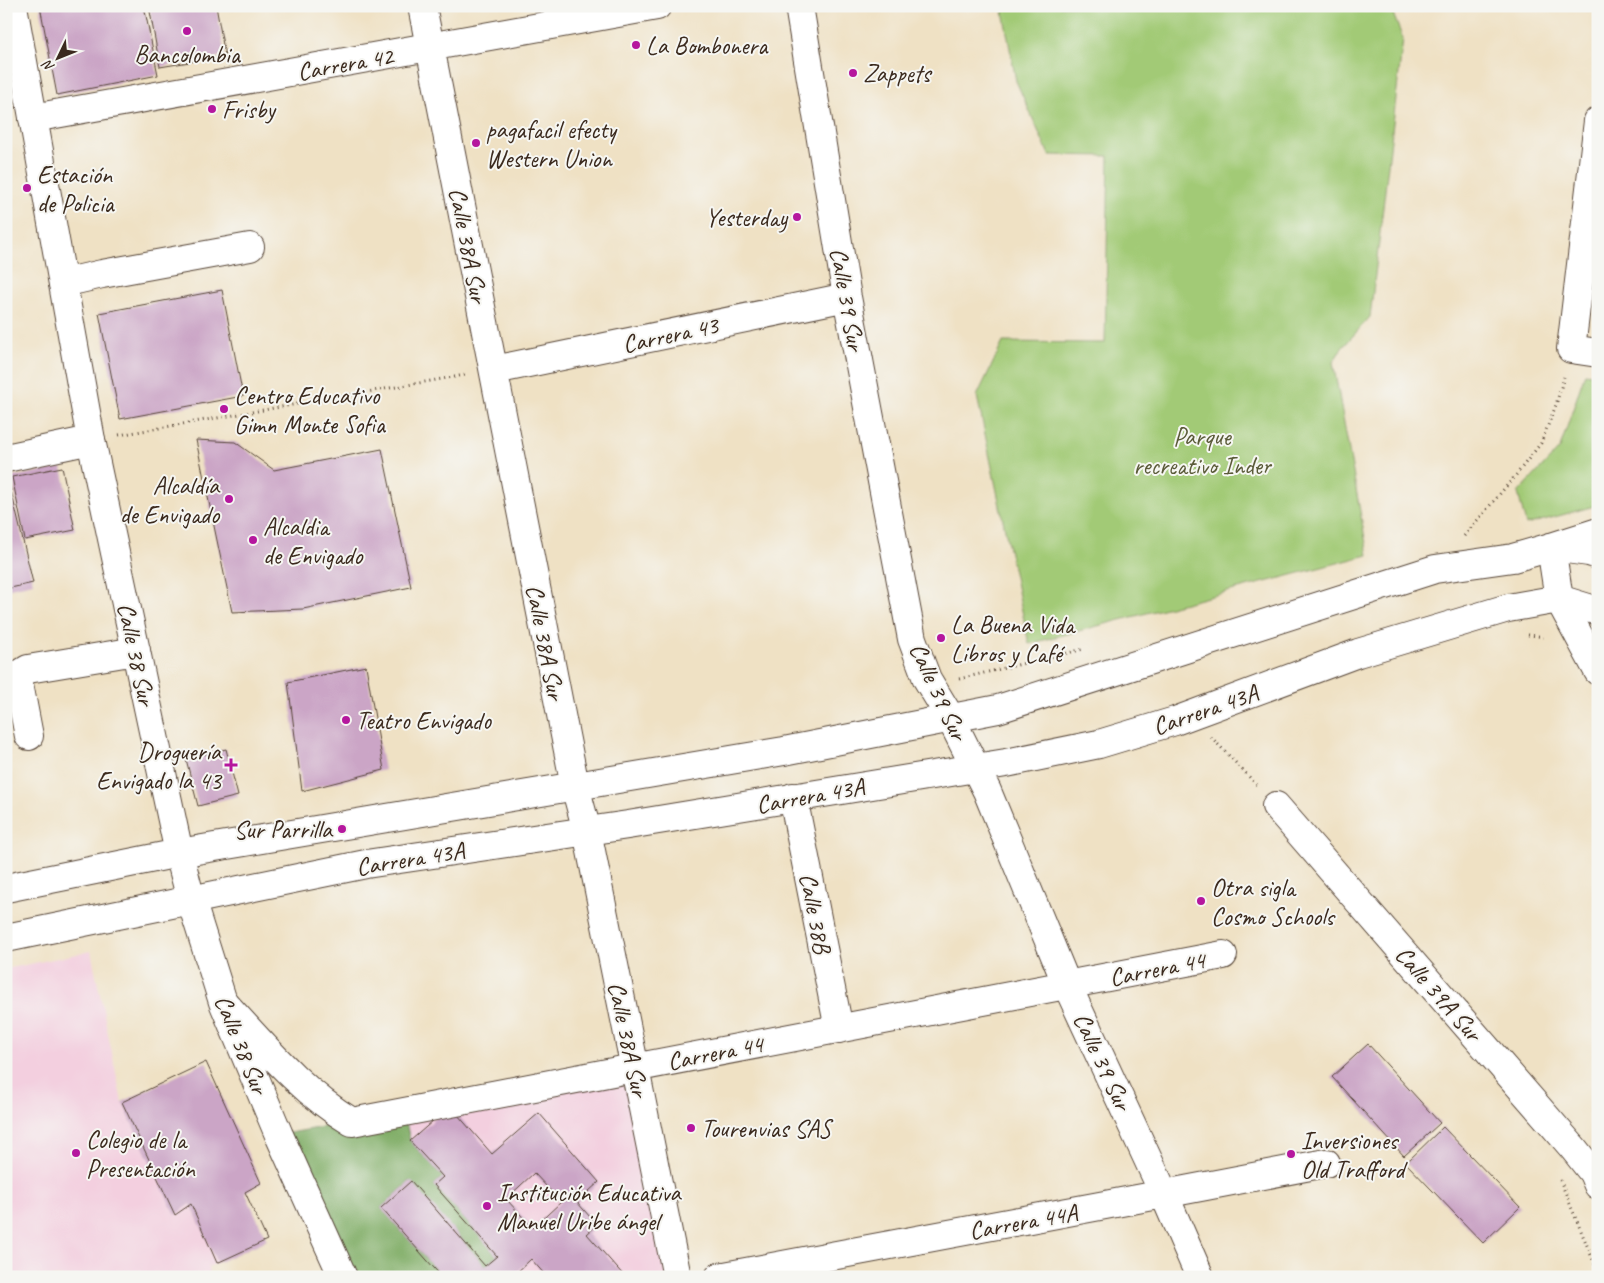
<svg xmlns="http://www.w3.org/2000/svg" width="1604" height="1283" font-family="Caveat,sans-serif">
<rect width="100%" height="100%" fill="#f6f6f2"/>
<filter id="ink" filterUnits="userSpaceOnUse"><feTurbulence type="fractalNoise" baseFrequency=".02" numOctaves="2"/><feDisplacementMap in="SourceGraphic" scale="10" xChannelSelector="R" yChannelSelector="G"/><feConvolveMatrix kernelMatrix="1 2 1 2 8 2 1 2 1" color-interpolation-filters="sRGB"/></filter>
<filter id="wash" filterUnits="userSpaceOnUse"><feTurbulence type="fractalNoise" baseFrequency=".0096" numOctaves="4" result="noise"/><feDisplacementMap in="SourceGraphic" scale="20" xChannelSelector="R" yChannelSelector="G"/><feGaussianBlur stdDeviation="1.12" result="paint"/><feColorMatrix in="noise" values="0 0 0 0 0 0 0 0 0 0 0 0 0 0 0 0 0 1.4 0 .05"/><feComposite in="paint" operator="in"/></filter>
<g filter="url(#wash)">
<rect width="100%" height="100%" fill="#efe1c4"/>
<path fill="#f3cfdf" d="M91 951 122 1102 175 1214 191 1204 217 1263 208 1267 210 1277H6V969Z
M635 1067 677 1277H343L404 1112Z"/>
<path fill="#a2ca76" stroke="#6e7a4a" d="M1002 6H1390L1403 39 1370 317 1342 348 1333 362 1368 555 1029 644 977 396 1003 342 1105 343 1109 156 1049 155 1016 81Z
M1585 373 1598 375V505L1526 525 1518 493 1560 448Z"/>
<path fill="#81ae67" stroke="#5e6c42" d="M404 1112 410 1141 443 1177 434 1185 497 1256 485 1266 410 1181 381 1208 442 1277H343L279 1135Z"/>
<g id="blocks">
<path fill="#cba5c6" fill-rule="evenodd" d="M40 6H144L158 75 57 95Z
M149 6H216L225 56 160 67Z
M222 290 243 396 120 419 99 313Z
M196 440 235 442 274 470 382 449 411 587 303 609 232 612Z
M62 467 75 530 25 540 12 477Z
M6 469 33 583 6 589Z
M366 666 384 770 302 791 288 682Z
M226 749 238 796 198 806 186 759Z
M1368 1044 1440 1123 1404 1156 1332 1077Z
M206 1062 261 1183 245 1192 267 1240 217 1263 191 1204 175 1215 122 1102Z
M450 1106 492 1154 539 1113 599 1182 577 1202 597 1225 587 1234 625 1277H547L531 1259 512 1277H442L381 1208 411 1181 485 1266 497 1256 434 1185 443 1177 410 1141ZM534 1173 561 1202 533 1228 506 1199Z
M1443 1127 1520 1207 1483 1243 1406 1163Z"/>
</g>
</g>
<g filter="url(#ink)">
<use href="#blocks" fill-opacity="0" stroke="#564537" stroke-width="1"/>
<g fill="none" stroke-linecap="round" stroke-linejoin="round">
<g stroke="#564537" stroke-width="30">
<path id="minor" d="M422 6 575 786 587 831 677 1277
M799 6 847 297 912 639 927 679 950 717 987 791 1067 985 1164 1194 1200 1277
M33 118 657 6
M1598 121 1571 349 1598 353
M63 283 102 274 250 247
M494 370 847 297
M6 458 91 440
M1598 532 1551 547 1559 599 1598 671
M29 736 19 684 20 674 28 669 136 651
M793 797 839 1029
M1276 806 1574 1149 1593 1173 1598 1185
M225 1004C264 1046 302 1092 352 1122L1223 955
M719 1277 1164 1194 1326 1163"/>
</g>
<g stroke="#564537" stroke-width="30">
<path id="major" d="M13 6 91 440 179 853 191 900 223 1002 279 1135 343 1277
M6 888 179 853 784 751 998 709 1435 569 1513 558 1551 547 1589 552 1598 555
M6 938 366 864 628 825 1006 763 1099 744 1175 721 1358 653 1508 608 1559 599 1598 611"/>
</g>
<path stroke="#564537" stroke-width="3" stroke-dasharray="1 4" stroke-linecap="butt" d="M119 435 465 375
M1464 536 1516 475 1541 443 1556 405 1564 377
M1528 635 1547 637
M959 679 1084 649
M1211 737 1257 785
M1560 1180 1598 1272"/>
<use href="#minor" stroke="#fff" stroke-width="28"/>
<use href="#major" stroke="#fff" stroke-width="28"/>
</g>
</g>
<g fill="#b5179e" stroke="#f6f6f2" stroke-width="2">
<circle cx="187" cy="31" r="5"/>
<circle cx="636" cy="45" r="5"/>
<circle cx="853" cy="73" r="5"/>
<circle cx="212" cy="109" r="5"/>
<circle cx="476" cy="143" r="5"/>
<circle cx="27" cy="188" r="5"/>
<circle cx="797" cy="217" r="5"/>
<circle cx="224" cy="409" r="5"/>
<circle cx="229" cy="499" r="5"/>
<circle cx="253" cy="540" r="5"/>
<circle cx="941" cy="638" r="5"/>
<circle cx="346" cy="720" r="5"/>
<path d="M228.5 757.5h5v5h5v5h-5v5h-5v-5h-5v-5h5z"/>
<circle cx="342" cy="829" r="5"/>
<circle cx="1201" cy="901" r="5"/>
<circle cx="691" cy="1128" r="5"/>
<circle cx="76" cy="1153" r="5"/>
<circle cx="1291" cy="1154" r="5"/>
<circle cx="487" cy="1206" r="5"/>
</g>
<g text-anchor="middle" stroke-width="4" stroke-linejoin="round" paint-order="stroke">
<g font-size="25" fill="#3b2a1e" stroke="#f6f6f2" text-anchor="start">
<text x="646" y="54">La Bombonera</text>
<text x="187" y="63" text-anchor="middle">Bancolombia</text>
<text x="863" y="82">Zappets</text>
<text x="222" y="118">Frisby</text>
<text x="486" y="138">pagafacil efecty<tspan x="486" dy="29">Western Union</tspan></text>
<text x="37" y="183">Estación<tspan x="37" dy="29">de Policia</tspan></text>
<text x="787" y="226" text-anchor="end">Yesterday</text>
<text x="234" y="404">Centro Educativo<tspan x="234" dy="29">Gimn Monte Sofia</tspan></text>
<text x="219" y="494" text-anchor="end">Alcaldía<tspan x="219" dy="29">de Envigado</tspan></text>
<text x="263" y="535">Alcaldia<tspan x="263" dy="29">de Envigado</tspan></text>
<text x="951" y="633">La Buena Vida<tspan x="951" dy="29">Libros y Café</tspan></text>
<text x="356" y="729">Teatro Envigado</text>
<text x="221" y="760" text-anchor="end">Droguería<tspan x="221" dy="29">Envigado la 43</tspan></text>
<text x="332" y="838" text-anchor="end">Sur Parrilla</text>
<text x="1211" y="896">Otra sigla<tspan x="1211" dy="29">Cosmo Schools</tspan></text>
<text x="701" y="1137">Tourenvias SAS</text>
<text x="86" y="1148">Colegio de la<tspan x="86" dy="29">Presentación</tspan></text>
<text x="1301" y="1149">Inversiones<tspan x="1301" dy="29">Old Trafford</tspan></text>
<text x="497" y="1201">Institución Educativa<tspan x="497" dy="29">Manuel Uribe ángel</tspan></text>
</g>
<g font-size="25" fill="#3b2a1e" stroke="#f6f6f2">
<text transform="translate(345 63) rotate(-10)" y="9">Carrera 42</text>
<text transform="translate(469 245) rotate(79)" y="9">Calle 38A Sur</text>
<text transform="translate(848 299) rotate(80)" y="9">Calle 39 Sur</text>
<text transform="translate(670 334) rotate(-12)" y="9">Carrera 43</text>
<text transform="translate(546 642) rotate(79)" y="9">Calle 38A Sur</text>
<text transform="translate(137 654) rotate(78)" y="9">Calle 38 Sur</text>
<text transform="translate(939 691) rotate(65)" y="9">Calle 39 Sur</text>
<text transform="translate(1205 709) rotate(-19)" y="9">Carrera 43A</text>
<text transform="translate(810 795) rotate(-10)" y="9">Carrera 43A</text>
<text transform="translate(410 858) rotate(-9)" y="9">Carrera 43A</text>
<text transform="translate(816 913) rotate(79)" y="9">Calle 38B</text>
<text transform="translate(1157 968) rotate(-11)" y="9">Carrera 44</text>
<text transform="translate(1439 993) rotate(49)" y="9">Calle 39A Sur</text>
<text transform="translate(629 1039) rotate(78)" y="9">Calle 38A Sur</text>
<text transform="translate(242 1044) rotate(68)" y="9">Calle 38 Sur</text>
<text transform="translate(715 1052) rotate(-11)" y="9">Carrera 44</text>
<text transform="translate(1103 1061) rotate(65)" y="9">Calle 39 Sur</text>
<text transform="translate(1023 1221) rotate(-10)" y="9">Carrera 44A</text>
</g>
<g font-size="25" fill="#5a5a38" stroke="#f6f6f2">
<text x="1202" y="445">Parque<tspan x="1202" dy="29">recreativo Inder</tspan></text>
</g>
</g>
<rect width="1604" height="1283" fill="none" stroke="#f6f6f2" stroke-width="25"/>
<g transform="translate(58 58) rotate(227)" stroke="#f6f6f2" stroke-width="4" paint-order="stroke">
<path d="M0-4L9 19L0 12L-9 19Z" fill="#3b2a1e"/>
<text y="-8" font-size="14" font-weight="bold" text-anchor="middle" fill="#3b2a1e">N</text>
</g>
</svg>
